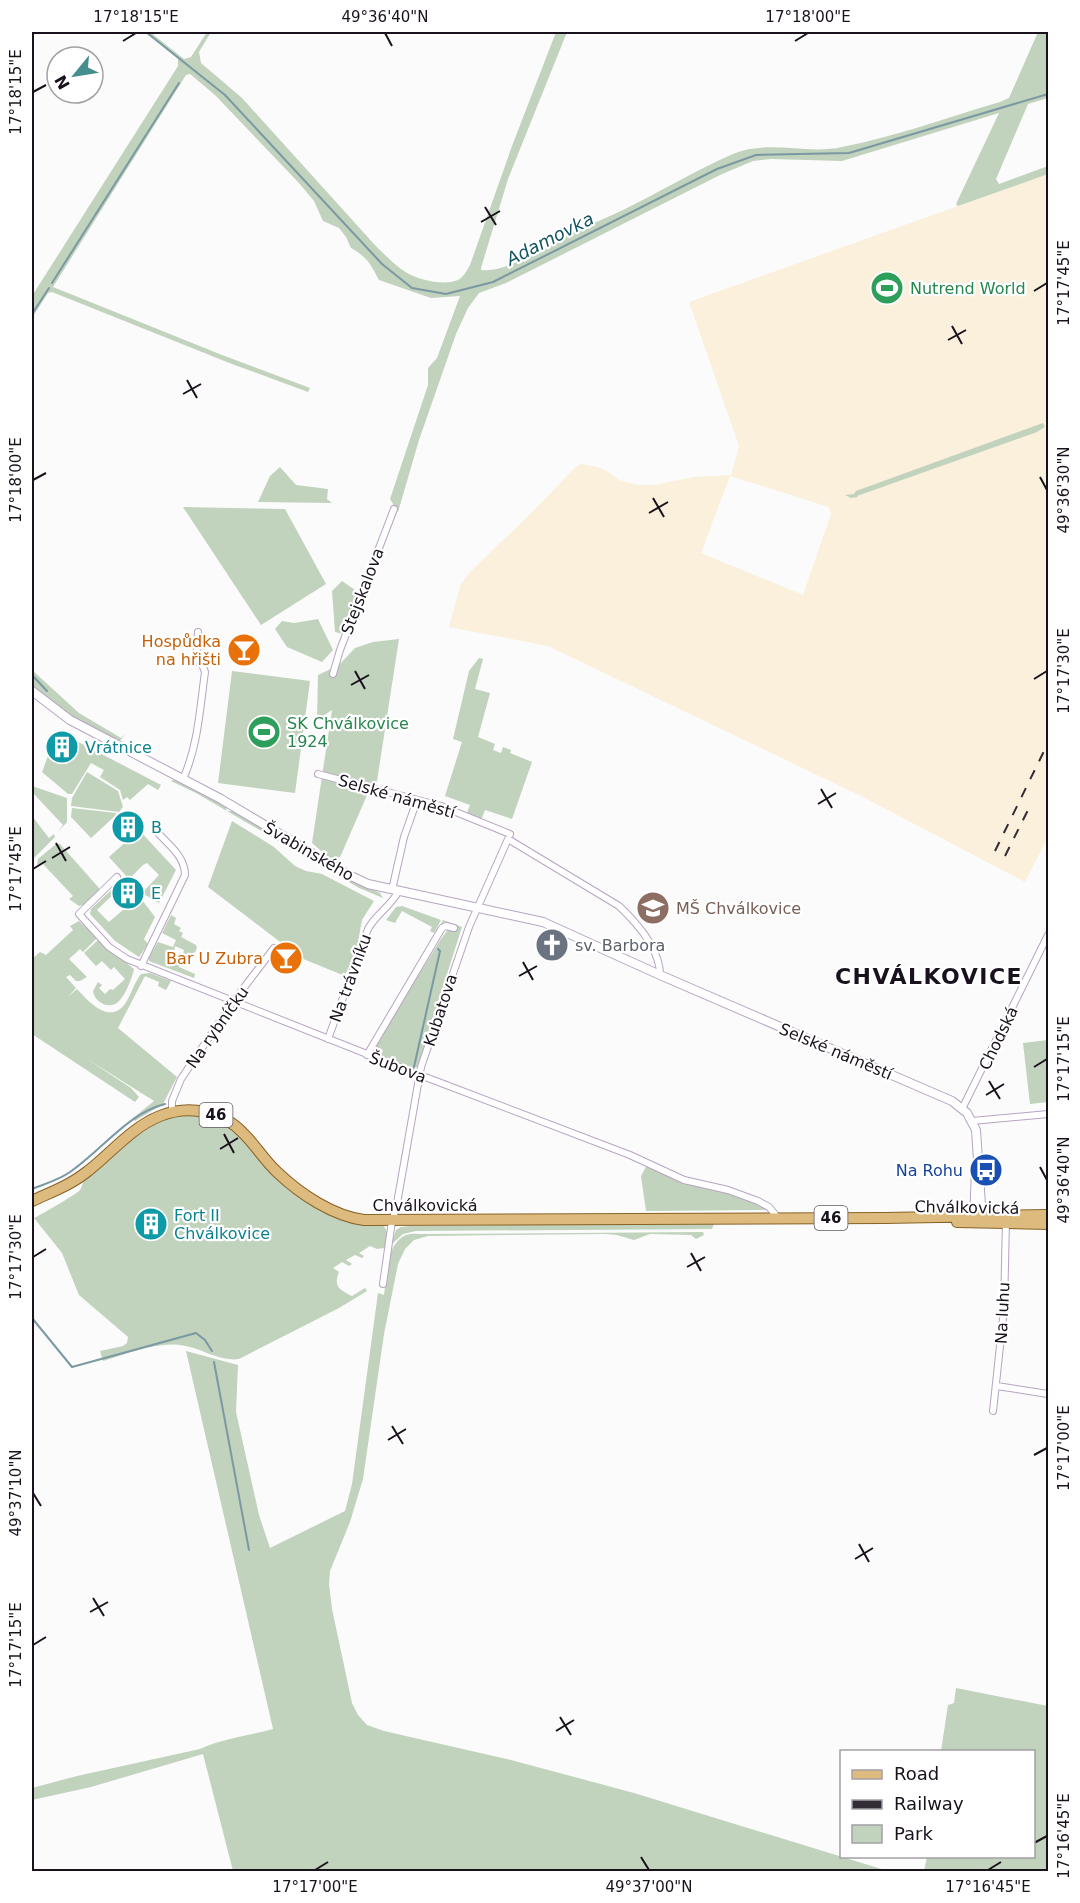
<svg xmlns="http://www.w3.org/2000/svg" width="1080" height="1903" font-family="'DejaVu Sans',sans-serif">
<rect width="100%" height="100%" fill="#fbfbfb"/>
<path fill="#faf0db" fill-rule="evenodd" d="M1048 174V837L1025 882 861 796 548 646 449 627 460 586 468 574 526 518 575 468 581 464 597 467 607 471 619 480 638 485H654L694 477 731 475 739 446 689 302ZM730 476 829 507 831 514 803 595 701 553Z"/>
<path fill="#c1d2bd" d="M145 32H150L184 59 191 57 207 32H211L199 52 201 63 242 98 374 244C384 254 394 265 407 273 419 280 444 286 458 280 464 277 467 270 470 265L512 146 556 32H567L508 179 481 268V270C506 273 532 252 553 242 576 230 600 221 623 210 660 192 696 170 733 154 769 139 806 155 842 147 895 137 948 117 1000 102L1009 98 1038 32H1048V75L1046 79 1048 83V98L1028 104 996 179 999 184 1048 166V174L958 206 956 204 999 113 842 161 771 159 753 161 720 175 506 283 479 293 468 308 456 334 419 440 398 512 390 499 428 385V368L437 358 460 296 431 298 379 280C370 263 367 257 351 248L346 237 339 228 323 221 314 201 298 182 215 95 190 74 186 75 53 287 222 355 310 388 308 392 232 364 52 292 48 293 32 318V296L178 66V59Z
M1043 423 1045 427 1037 432 857 496 858 497 851 498 845 495 854 494 856 491Z
M280 467 296 485 328 489 327 499 332 503 258 502 270 476Z
M183 507 285 509 326 584 261 625Z
M342 581 358 592 343 634 335 632 332 591Z
M318 619 333 650 322 662 287 647 275 629 282 621 294 623Z
M399 639 377 781 368 793 341 855 335 863 312 843 332 710 317 720 318 675 339 665 355 648 373 642Z
M479 658 483 659 475 689 490 693 478 737 495 744 493 750 501 753 503 747 511 750 510 753 532 762 512 819 485 810 481 820 466 815 470 805 445 796 461 745 462 742 453 739 469 671Z
M32 670 79 713 121 738 126 733 119 742C88 726 58 710 32 686Z
M232 671 310 681 295 793 218 783Z
M65 735 161 785 158 790 148 784 130 800 127 797 123 800 120 790 100 777 104 770 91 763 72 794H68L42 772 51 748 56 753 58 751 62 755 69 748 61 739Z
M87 772 118 791 123 807 119 812 71 806 72 798Z
M175 779 227 806 226 811H234L336 873 380 893 383 898 359 888 196 793 171 781Z
M32 786 67 798V822L57 833 63 825 32 792Z
M72 808 116 813V815L91 838 71 817Z
M32 816 49 838 54 834 55 837 32 860Z
M232 821 274 847 295 866 306 871 322 874 374 901 362 920 357 947 345 976 291 954 288 948 208 887Z
M139 830 176 870 159 903 142 893 159 875 147 863 143 865 129 879 109 857Z
M56 844H60L99 888V891L86 904 79 906 69 899 73 896 42 863 37 865 38 859Z
M123 879 126 882 97 910 109 922 139 896 155 917 144 939 148 944 139 957 115 941 90 914 91 909Z
M402 906 441 920 434 933 430 931 432 927 402 911 395 923 386 920 396 907Z
M171 915 176 918 174 924 181 928 179 931 183 933 181 937 196 945 197 948 190 963 186 961 187 959 183 954 184 950 175 946 173 956H175V959H173L171 963 179 965V967L195 974 194 978 149 961V957L158 942 173 947 176 940 162 933Z
M443 920 462 927 419 1062 417 1067 411 1069 379 1056 374 1047 441 939 447 931 455 927 444 922 435 936Z
M79 921 97 938 83 952 80 949 69 959 87 977 80 981H76L70 975 66 977 76 988 68 997 77 989C88 1001 109 1025 125 1004 131 995 134 983 141 974L150 973 171 981 166 990 158 986 159 982 145 976 118 1028 177 1077 163 1104 135 1121 133 1118 154 1101 84 1057 131 1088 139 1097 135 1102 32 1034V959L40 952 46 955 73 930 70 926Z
M98 940 134 969C132 978 126 994 119 1001 110 1011 94 1002 93 991L98 982 102 985 99 988 105 994 110 989 113 990 125 979 114 967 111 970 102 961 96 966 84 953Z
M1048 1040V1102L1030 1104 1023 1043Z
M195 1115 213 1119 228 1126 239 1135 271 1173 367 1225 384 1226 387 1232 385 1248 377 1249 370 1246 359 1253 364 1256 362 1258 355 1255 346 1260 352 1264 349 1266 342 1262 333 1268 339 1272C333 1287 340 1290 352 1296L365 1288 367 1291 339 1308 239 1359C219 1362 200 1347 180 1345 155 1342 127 1354 103 1361L100 1351 123 1346 127 1343 128 1337 79 1295 62 1253 34 1218C39 1216 77 1194 80 1190 82 1187 82 1184 84 1181 123 1154 142 1116 195 1115Z
M647 1165C659 1171 671 1179 684 1183 703 1189 755 1196 768 1210L646 1211 641 1176Z
M711 1223 714 1224 712 1229 416 1231 403 1234 391 1245 396 1230 401 1227 410 1226Z
M703 1232 704 1235 696 1239 691 1235 650 1234 634 1240 617 1235 605 1234 428 1236 414 1240 405 1249 398 1264 384 1334 363 1479 350 1522 330 1571 329 1584 332 1609 352 1703 358 1715 367 1725 384 1731 511 1760 634 1793 888 1871H233L203 1754 91 1787 32 1800V1788L77 1776 200 1749C224 1738 248 1736 273 1729L186 1351 238 1365 236 1412 259 1515 270 1548 345 1511 352 1484 378 1293 384 1295C387 1275 385 1245 406 1235 411 1233 419 1234 425 1234Z
M956 1688 1048 1706V1871H924L927 1857 1034 1856V1752L941 1751 948 1705 954 1703Z"/>
<g fill="none" stroke-linecap="round" stroke-linejoin="round">
<path stroke="#7a99a3" stroke-width="2" d="M146 32 225 95 382 264 412 288 446 294 493 282 717 169 756 155 849 153 1048 94
M52 283 179 83
M32 314 49 288
M32 675 47 691
M414 1067 440 951 438 949
M32 1189C44 1184 59 1180 70 1172 101 1151 128 1113 165 1104
M32 1318 72 1367 196 1333 205 1340 212 1351
M214 1362 249 1550"/>
<g stroke="#b7a4c3" stroke-width="8">
<path id="minor" d="M333 674 340 650 394 509
M318 774 441 806 510 834
M183 779C198 746 200 708 205 672L202 664 196 661 198 632
M117 877 79 914 109 947 127 959 420 1075 630 1155 684 1180 728 1190 758 1201 769 1207 778 1218
M392 890 404 837 417 800
M141 966 185 875C185 857 170 846 159 834
M328 1039 368 929C376 914 391 906 398 892
M367 1055 442 928 446 926 454 928
M962 1109 1048 935
M172 1112V1101L181 1079 233 1002 274 948
M972 1121 1048 1114
M383 1284 392 1221 396 1209 421 1067 469 927 508 839 619 906C637 923 660 949 660 975
M997 1386 1048 1394
M993 1411 1004 1309 1006 1220"/>
</g>
<g stroke="#b7a4c3" stroke-width="10">
<path id="tertiary" d="M32 691 70 720 221 799 347 874 368 884 543 922 660 975 952 1101 967 1113 976 1130 982 1220
M974 1222 976 1169"/>
</g>
<g stroke="#896225" stroke-width="12">
<path id="primary" d="M32 1201C51 1192 71 1185 88 1171 111 1153 132 1127 160 1116 189 1104 223 1111 244 1134 256 1146 265 1161 277 1172 300 1194 333 1216 364 1220L885 1218 1048 1215
M957 1222 1048 1224"/>
</g>
<use href="#minor" stroke="#fff" stroke-width="6"/>
<use href="#tertiary" stroke="#fff" stroke-width="8"/>
<use href="#primary" stroke="#ddbb7f" stroke-width="10"/>
<path stroke="#322c36" stroke-width="2" stroke-dasharray="10 10" stroke-linecap="butt" d="M995 851 1048 743
M1005 856 1030 806"/>
</g>
<path fill="none" stroke="#19121d" stroke-width="2" d="M385 33 392 46M123 41 136 33M795 41 808 33M33 92 46 85M485 207 496 225M481 222 500 211M1034 291 1047 283M952 326 962 344M948 340 966 330M187 380 197 398M183 394 201 384M1040 477 1047 490M33 480 46 473M653 498 664 517M649 513 668 502M355 671 365 689M1034 679 1047 671M351 685 369 675M821 789 832 808M818 804 836 793M56 843 66 861M52 858 70 847M33 869 46 861M523 962 533 980M519 976 537 966M1034 1067 1047 1059M989 1081 1000 1099M986 1095 1004 1084M224 1134 234 1153M220 1149 238 1138M1040 1167 1047 1180M691 1253 701 1271M33 1257 46 1249M687 1267 705 1257M392 1426 403 1444M388 1440 406 1429M1034 1455 1047 1448M33 1493 41 1506M859 1544 869 1562M855 1559 873 1548M93 1598 104 1616M90 1612 108 1602M33 1645 46 1637M560 1717 571 1735M556 1731 574 1720M1034 1843 1047 1836M641 1857 649 1870M315 1870 328 1862M988 1870 1001 1862"/>
<defs>
<g id="stadium-disc" transform="scale(1.725)"><circle r="9.5" fill="#2e9e5b" stroke="#fff"/><path d="M0-5a6.5 5 0 1 0 0 10a6.5 5 0 1 0 0-10ZM-3.5-1.8h7v3.6h-7Z" fill="#fff"/></g>
<g id="bar-disc" transform="scale(1.725)"><circle r="9.5" fill="#e8710a" stroke="#fff"/><path d="M-6-5H6L.8 .8V4.5H3.5V6h-7V4.5H-.8V.8Z" fill="#fff"/></g>
<g id="building-disc" transform="scale(1.725)"><circle r="9.5" fill="#0f9aa8" stroke="#fff"/><path d="M-4-6H4V6H1V3H-1V6H-4ZM-2.5-4.3h1.7v1.8h-1.7ZM.8-4.3h1.7v1.8H.8ZM-2.5-1h1.7V.8h-1.7ZM.8-1h1.7V.8H.8Z" fill="#fff"/></g>
<g id="school-disc" transform="scale(1.725)"><circle r="9.5" fill="#8d6e63" stroke="#fff"/><path d="M0-5L7-2L0 1L-7-2ZM-4 1L0 2.5L4 1V4Q0 6-4 4Z" fill="#fff"/></g>
<g id="church-disc" transform="scale(1.725)"><circle r="9.5" fill="#6b7280" stroke="#fff"/><path d="M-1.2-6h2.4v3.5h3.3v2.4h-3.3V6h-2.4V-.1h-3.3v-2.4h3.3Z" fill="#fff"/></g>
<g id="bus-disc" transform="scale(1.725)"><circle r="9.5" fill="#1a4fb4" stroke="#fff"/><path d="M-5-6H5V4H4V6H2V4H-2V6H-4V4H-5ZM-3.5-4V0h7V-4ZM-3.5 1.2v1.5H-2V1.2ZM2 1.2v1.5H3.5V1.2Z" fill="#fff"/></g>
</defs>
<g fill-rule="evenodd">
<use href="#stadium-disc" x="887" y="288"/>
<use href="#bar-disc" x="244" y="650"/>
<use href="#stadium-disc" x="264" y="732"/>
<use href="#building-disc" x="62" y="747"/>
<use href="#building-disc" x="128" y="827"/>
<use href="#building-disc" x="128" y="893"/>
<use href="#school-disc" x="653" y="908"/>
<use href="#church-disc" x="552" y="945"/>
<use href="#bar-disc" x="286" y="958"/>
<use href="#bus-disc" x="986" y="1170"/>
<use href="#building-disc" x="151" y="1224"/>
</g>
<g text-anchor="middle" stroke-width="4.5" stroke-linejoin="round" paint-order="stroke">
<g fill="#fff" stroke="#5e5961" stroke-width="1.5">
<rect x="199.5" y="1103" width="33" height="24" rx="4.5"/>
<rect x="814.5" y="1206" width="33" height="24" rx="4.5"/>
</g>
<g font-size="15" font-weight="bold" fill="#19121d">
<text x="216" y="1120">46</text>
<text x="831" y="1223">46</text>
</g>
<g font-size="16" fill="#27864d" stroke="#fff" text-anchor="start">
<text x="910" y="294">Nutrend World</text>
<text x="287" y="729">SK Chválkovice<tspan x="287" dy="18">1924</tspan></text>
</g>
<g font-size="16" fill="#19121d" stroke="#fff">
<text transform="translate(362 591) rotate(-69)" y="6">Stejskalova</text>
<text transform="translate(397 796) rotate(16)" y="6">Selské náměstí</text>
<text transform="translate(309 851) rotate(30)" y="6">Švabinského</text>
<text transform="translate(350 978) rotate(-70)" y="6">Na trávníku</text>
<text transform="translate(440 1010) rotate(-72)" y="6">Kubatova</text>
<text transform="translate(217 1027) rotate(-55)" y="6">Na rybníčku</text>
<text transform="translate(998 1038) rotate(-64)" y="6">Chodská</text>
<text transform="translate(836 1051) rotate(23)" y="6">Selské náměstí</text>
<text transform="translate(398 1067) rotate(21)" y="6">Šubova</text>
<text x="425" y="1211">Chválkovická</text>
<text transform="translate(967 1207) rotate(1)" y="6">Chválkovická</text>
<text transform="translate(1002 1313) rotate(-87)" y="6">Na luhu</text>
</g>
<g font-size="16" fill="#c56008" stroke="#fff" text-anchor="end">
<text x="221" y="647">Hospůdka<tspan x="221" dy="18">na hřišti</tspan></text>
<text x="263" y="964">Bar U Zubra</text>
</g>
<g font-size="16" fill="#0d838f" stroke="#fff" text-anchor="start">
<text x="85" y="753">Vrátnice</text>
<text x="151" y="833">B</text>
<text x="151" y="899">E</text>
<text x="174" y="1221">Fort II<tspan x="174" dy="18">Chválkovice</tspan></text>
</g>
<g font-size="16" fill="#785e54" stroke="#fff" text-anchor="start">
<text x="676" y="914">MŠ Chválkovice</text>
</g>
<g font-size="16" fill="#5b616d" stroke="#fff" text-anchor="start">
<text x="575" y="951">sv. Barbora</text>
</g>
<g font-size="16" fill="#164399" stroke="#fff" text-anchor="end">
<text x="963" y="1176">Na Rohu</text>
</g>
<g font-size="18" font-style="italic" fill="#145460" stroke="#fff">
<text transform="translate(550 239) rotate(-27)" y="6">Adamovka</text>
</g>
<g font-size="22" font-weight="bold" letter-spacing="1.5" fill="#19121d" stroke="#fff">
<text x="929" y="984">CHVÁLKOVICE</text>
</g>
</g>
<rect width="1080" height="1903" fill="none" stroke="#ffffff" stroke-width="66"/>
<rect x="840" y="1750" width="195" height="108" fill="#ffffff" stroke="#a3a0a5" stroke-width="1.5"/>
<rect x="852" y="1770" width="30" height="9" fill="#ddbb7f" stroke="#a3a0a5" stroke-width="1.5"/>
<text x="894" y="1780" font-size="18" fill="#19121d">Road</text>
<rect x="852" y="1800" width="30" height="9" fill="#322c36" stroke="#a3a0a5" stroke-width="1.5"/>
<text x="894" y="1810" font-size="18" fill="#19121d">Railway</text>
<rect x="852" y="1825" width="30" height="18" fill="#c1d2bd" stroke="#a3a0a5" stroke-width="1.5"/>
<text x="894" y="1840" font-size="18" fill="#19121d">Park</text>
<g transform="translate(75 75) rotate(240)"><circle r="28" fill="#ffffff" stroke="#a3a0a5" stroke-width="1.5"/>
<path d="M0-4.5L10 22L0 15L-10 22Z" fill="#468e8e"/>
<text y="-9" font-size="16" font-weight="bold" text-anchor="middle" fill="#19121d">N</text>
</g>
<rect x="33" y="33" width="1014" height="1837" fill="none" stroke="#19121d" stroke-width="2"/>
<g font-size="15" text-anchor="middle" fill="#19121d">
<text x="136" y="22">17°18'15"E</text>
<text x="385" y="22">49°36'40"N</text>
<text x="808" y="22">17°18'00"E</text>
<text transform="translate(16 92) rotate(-90)" y="5">17°18'15"E</text>
<text transform="translate(1064 283) rotate(-90)" y="5">17°17'45"E</text>
<text transform="translate(16 480) rotate(-90)" y="5">17°18'00"E</text>
<text transform="translate(1064 490) rotate(-90)" y="5">49°36'30"N</text>
<text transform="translate(1064 671) rotate(-90)" y="5">17°17'30"E</text>
<text transform="translate(16 869) rotate(-90)" y="5">17°17'45"E</text>
<text transform="translate(1064 1059) rotate(-90)" y="5">17°17'15"E</text>
<text transform="translate(1064 1180) rotate(-90)" y="5">49°36'40"N</text>
<text transform="translate(16 1257) rotate(-90)" y="5">17°17'30"E</text>
<text transform="translate(1064 1448) rotate(-90)" y="5">17°17'00"E</text>
<text transform="translate(16 1493) rotate(-90)" y="5">49°37'10"N</text>
<text transform="translate(16 1645) rotate(-90)" y="5">17°17'15"E</text>
<text transform="translate(1064 1836) rotate(-90)" y="5">17°16'45"E</text>
<text x="315" y="1892">17°17'00"E</text>
<text x="649" y="1892">49°37'00"N</text>
<text x="988" y="1892">17°16'45"E</text>
</g>
</svg>
